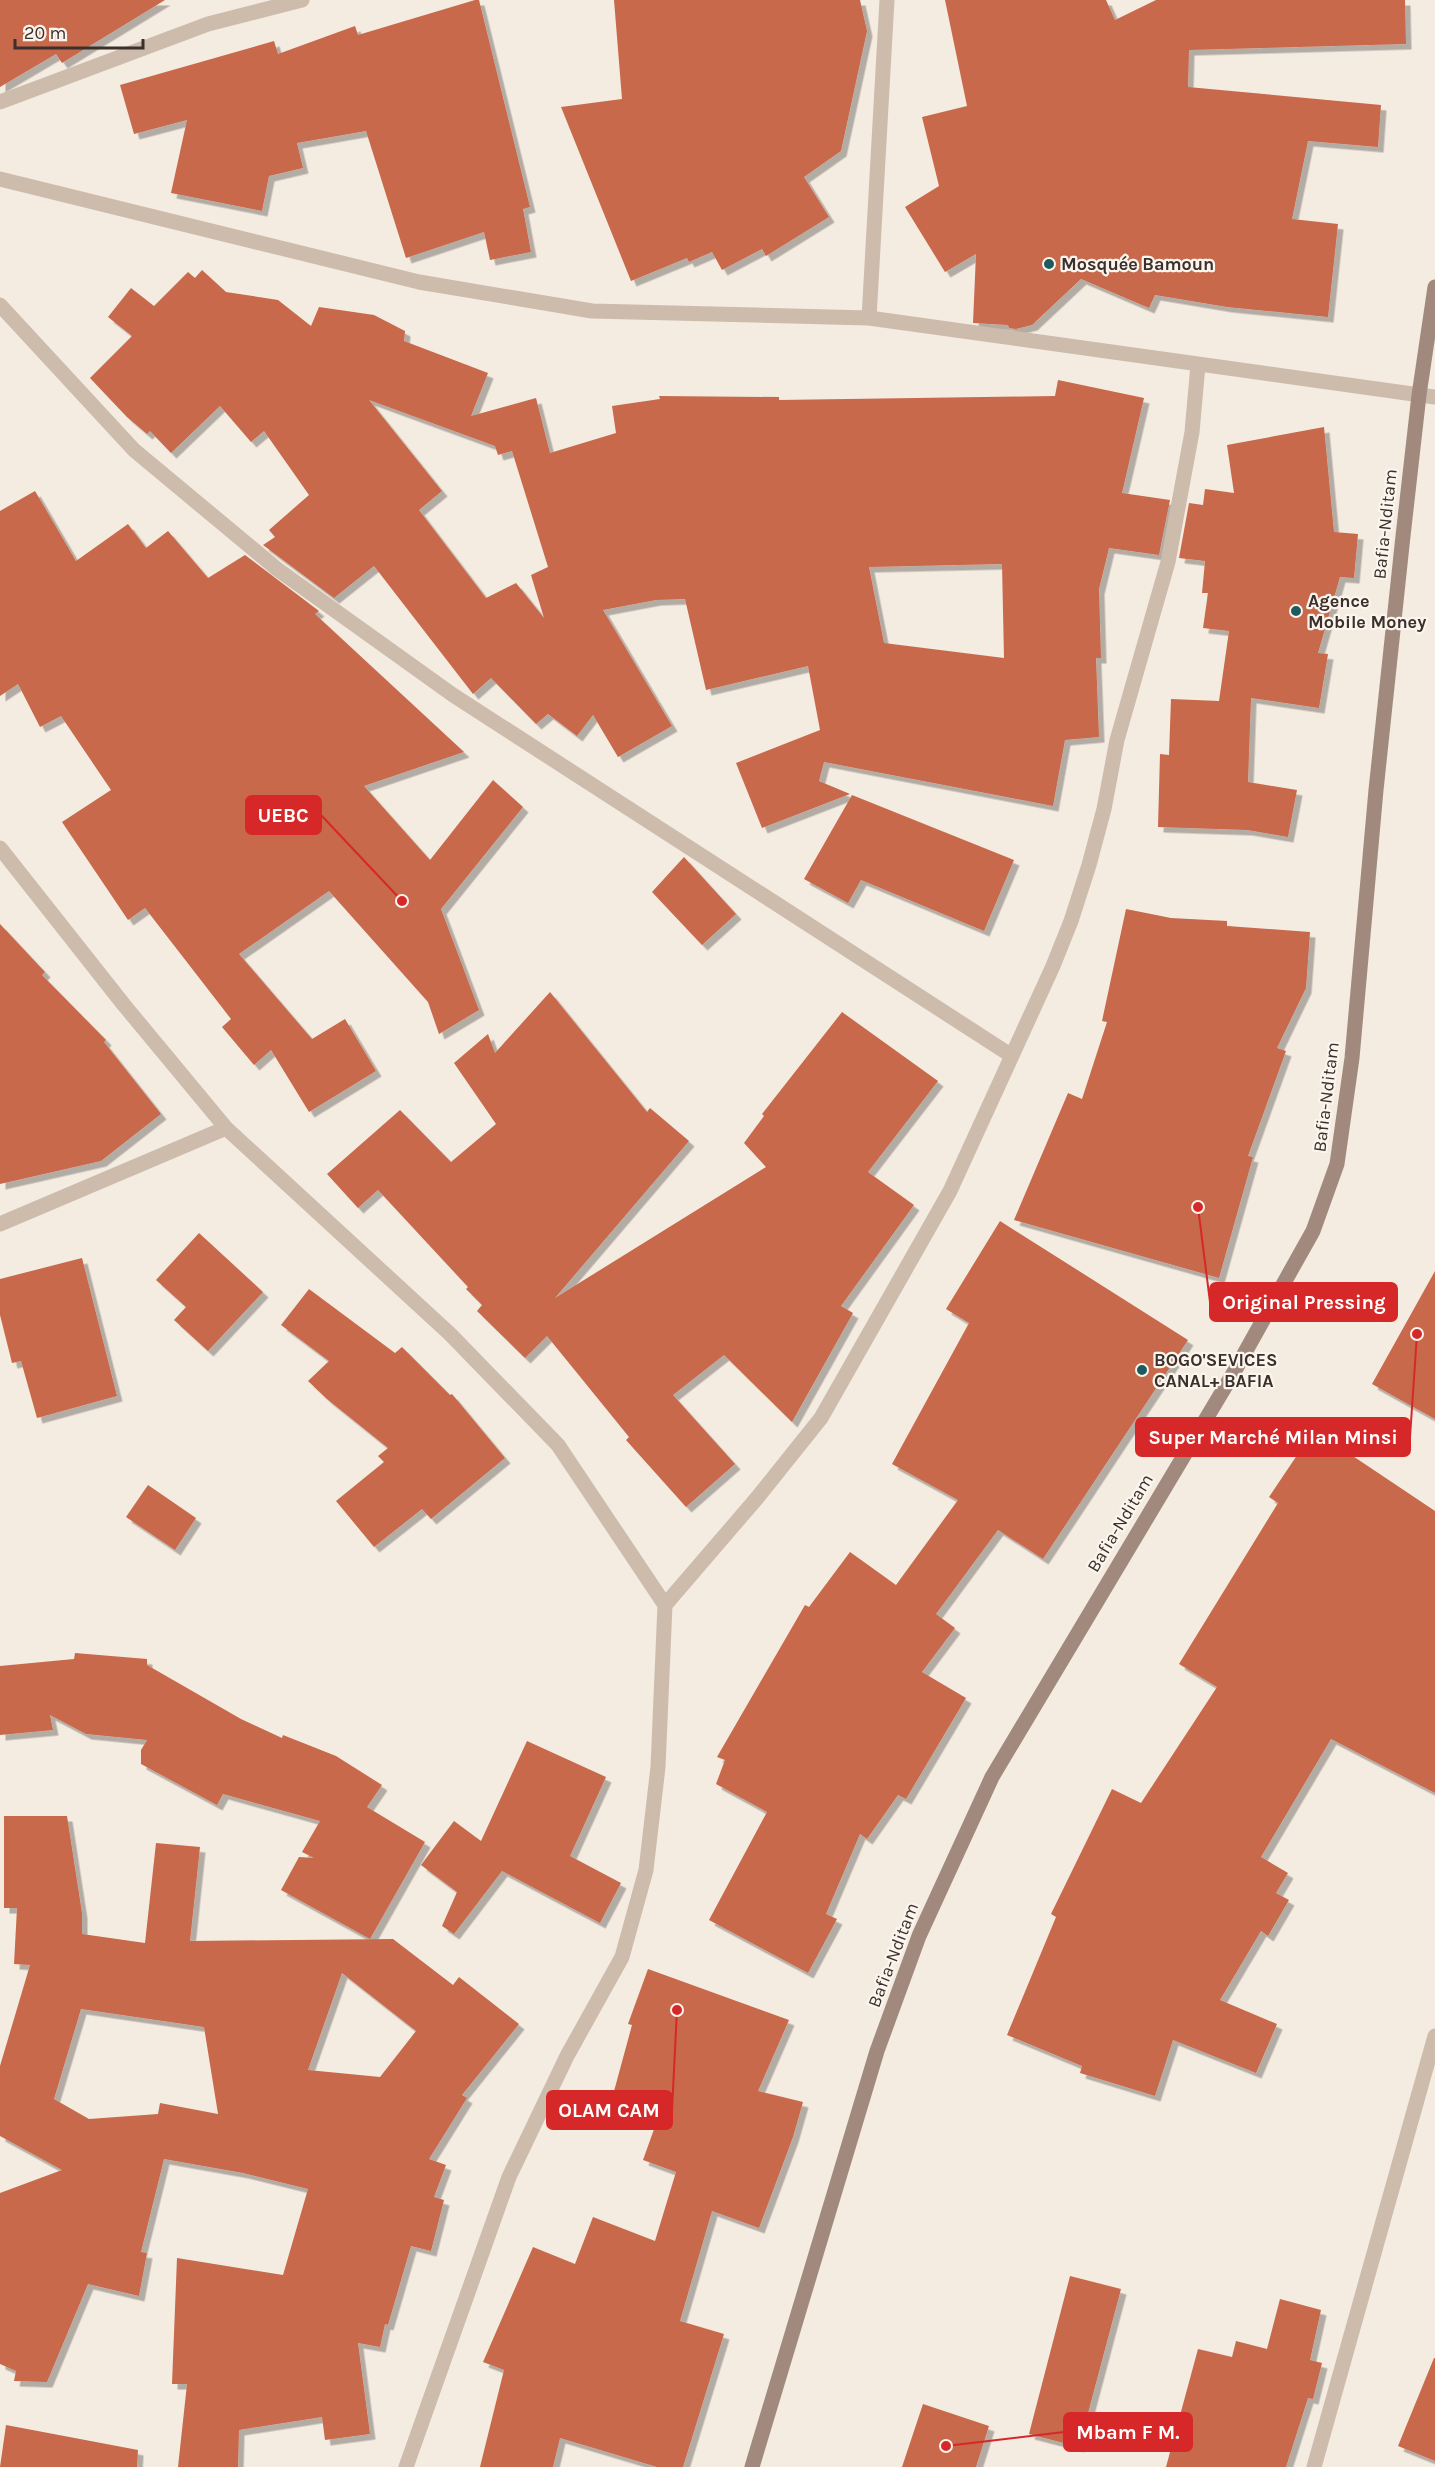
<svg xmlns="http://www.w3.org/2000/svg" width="1435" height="2467" font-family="Karla,sans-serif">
<defs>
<filter id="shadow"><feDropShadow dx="5.5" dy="5.5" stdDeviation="0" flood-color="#0004"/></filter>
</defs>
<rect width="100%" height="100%" fill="#f4ebe1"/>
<path fill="#c8694b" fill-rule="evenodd" filter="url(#shadow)" d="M0 0H165L62 63 56 54 0 87Z
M475 0H479L530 207 523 209 531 252 490 260 484 232 406 258 366 131 297 143 303 168 269 176 262 211 171 193 187 120 134 134 120 85 274 41 278 54 355 26 358 35Z
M614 0H860L867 31 841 151 804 177 829 217 766 256 762 249 722 270 712 252 689 262 687 258 631 281 561 107 622 99Z
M945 0H1106L1115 20 1156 0H1405L1406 44 1189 50 1188 87 1381 105 1378 147 1308 141 1292 219 1338 224 1328 317 1227 307 1155 295 1149 308 1081 279 1032 325 1016 329 1009 328 1008 325 973 323 976 254 945 272 905 207 939 186 922 117 967 106Z
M202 270 226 292 278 300 311 326 319 307 374 315 405 331 404 341 488 373 471 416 536 398 550 453 616 433 612 406 660 399 659 396 779 397V400L1055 396 1058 380 1144 398 1122 493 1170 500 1159 555 1109 548 1099 589 1101 658H1096L1099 737 1065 740 1053 806 824 762 819 781 850 794 762 828 736 763 820 730 808 666 706 690 685 599 656 600 603 610 672 726 618 757 593 715 577 736 548 714 536 724 491 678 473 694 374 566 334 598 263 545 275 537 269 530 309 495 264 431 251 442 220 406 171 453 150 431 147 434 127 417 90 378 132 336 108 317 131 288 154 306 188 272 195 278ZM369 400 495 446 498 455 512 451 548 567 531 575 544 618 516 583 486 598 419 510 442 491ZM1002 564 1004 658 884 643 869 567Z
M1324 427 1334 532 1358 534 1354 578 1340 577 1318 653 1328 654 1319 708 1251 698 1248 782 1297 790 1288 837 1247 830 1158 827 1160 754 1169 755 1171 699 1219 701 1229 631 1203 628 1208 593H1202L1205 561 1179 558 1189 503 1203 505 1205 489 1234 493 1227 445Z
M35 491 76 561 128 524 146 548 168 531 208 578 245 555 319 611 315 614 464 752 364 786 430 860 493 780 523 807 441 909 479 1010 439 1034 428 1002 329 891 239 954 312 1039 345 1019 376 1071 309 1112 271 1050 254 1065 222 1027 231 1019 145 908 128 920 62 822 111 790 61 716 40 727 18 684 0 696V511Z
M852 795 1014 860 984 931 861 880 848 903 804 879Z
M684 857 736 914 702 945 652 892Z
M1126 909 1171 918 1227 921V926L1310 932 1306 988 1277 1048 1286 1051 1248 1156 1253 1157 1219 1278 1014 1220 1068 1093 1082 1099 1107 1022 1102 1021Z
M0 924 45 972 42 975 106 1040 104 1042 161 1114 101 1161 0 1184Z
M550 992 647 1112 650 1108 689 1141 555 1298 766 1167 744 1143 764 1116 762 1114 842 1012 938 1081 868 1172 914 1205 841 1306 853 1313 792 1422 724 1355 673 1395 735 1464 686 1507 626 1440 629 1437 547 1336 525 1358 477 1311 482 1305 466 1289 468 1287 378 1190 358 1208 327 1174 400 1110 451 1162 496 1124 454 1063 488 1034 495 1053Z
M1000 1221 1188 1340 1043 1559 998 1530 936 1614 955 1628 922 1672 966 1698 906 1799 898 1795 867 1839 860 1834 826 1914 837 1919 808 1973 709 1920 767 1812 716 1784 725 1760 717 1757 805 1605 809 1607 850 1552 896 1585 958 1500 892 1464 969 1323 946 1309Z
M199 1233 263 1292 208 1351 174 1320 186 1307 156 1280Z
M82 1258 117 1396 37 1418 21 1361 12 1363 0 1315V1279Z
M1435 1271V1419L1372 1384Z
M309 1289 395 1353 402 1347 450 1395 452 1394 505 1458 431 1519 422 1509 374 1547 336 1501 384 1462 378 1456 388 1448 327 1399 308 1381 329 1361 281 1325Z
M1314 1430 1435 1511V1793L1331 1739 1261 1857 1288 1873 1276 1893 1289 1900 1268 1936 1261 1931 1220 2000 1277 2024 1256 2073 1173 2040 1155 2096 1080 2073 1082 2066 1007 2035 1056 1917 1051 1914 1112 1789 1141 1803 1217 1687 1179 1664 1278 1503 1269 1497Z
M148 1485 196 1518 175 1550 126 1517Z
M75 1653 147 1659V1665L241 1719 282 1738 283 1735 336 1756 382 1785 367 1807 425 1842 370 1939 281 1890 299 1857 314 1858 302 1852 320 1821 223 1794 217 1805 141 1764V1750L147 1740 86 1734 50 1715 53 1730 0 1735V1666L74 1659Z
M527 1741 606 1777 570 1856 621 1883 600 1923 502 1871 454 1934 442 1926 457 1892 421 1865 454 1821 481 1841Z
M4 1816H67L82 1913V1934L145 1943 156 1843 200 1847 190 1941 393 1939 453 1985 459 1977 519 2024 462 2095 467 2098 429 2159 446 2165 434 2197 444 2200 431 2251 411 2246 388 2325 385 2324 380 2347 358 2343 370 2434 325 2440 322 2417 239 2430 238 2467H178L187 2384H172L177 2258 283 2275 308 2189 243 2173 164 2159 141 2252 147 2253 139 2296 88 2284 47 2382 14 2381 16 2371 0 2364V2193L62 2170 0 2136V2066L30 1965 14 1964 17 1908H4ZM342 1973 416 2031 380 2077 308 2070ZM81 2009 204 2027 218 2114 160 2103 158 2114 89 2119 54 2099Z
M648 1969 789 2020 758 2091 803 2102 793 2137 759 2228 712 2211 680 2321 724 2334 683 2467H657L560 2438 553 2467H480L504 2370 483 2362 533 2247 575 2264 593 2217 655 2241 676 2172 643 2160 658 2118 610 2106 632 2025 628 2024Z
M1070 2276 1121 2289 1079 2447 1029 2434Z
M1280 2299 1321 2310 1310 2360 1322 2363 1313 2399 1308 2398 1286 2467H1166L1198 2349 1232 2357 1236 2341 1267 2349Z
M1434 2358H1435V2461L1398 2446Z
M923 2404 989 2426 976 2467H902Z
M6 2425 138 2450 137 2467H0Z"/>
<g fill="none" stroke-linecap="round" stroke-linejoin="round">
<path stroke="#cdbbac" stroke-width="15" d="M0 102 208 24 302 0
M0 179 419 282 592 311 869 318 1435 397
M0 305 134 450 277 569 453 695 1012 1056
M869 318 887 0
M0 848 124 1005 226 1128 450 1334 558 1445 665 1605 658 1767 646 1870 622 1957 567 2056 509 2177 406 2467
M0 1224 226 1128
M665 1605 757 1498 821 1418 950 1191 1053 966 1071 921 1089 865 1104 809 1117 740 1168 562 1192 432 1198 365
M1314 2467 1435 2036"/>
<path stroke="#a18a7d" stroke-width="15" d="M752 2467 877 2051 919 1936 992 1777 1234 1372 1313 1231 1337 1164 1352 1058 1376 790 1403 536 1419 395 1435 287"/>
</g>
<g fill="#1f5a5e" stroke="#fbf5ee" stroke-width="2">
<circle cx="1049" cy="264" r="6"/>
<circle cx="1296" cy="611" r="6"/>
<circle cx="1142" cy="1370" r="6"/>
</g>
<g text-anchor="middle" stroke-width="4.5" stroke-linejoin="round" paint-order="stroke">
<g font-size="18" font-weight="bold" fill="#3b302b" stroke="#fbf5ee" text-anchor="start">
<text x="1061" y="270">Mosquée Bamoun</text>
<text x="1308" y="607">Agence<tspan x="1308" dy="21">Mobile Money</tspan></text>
<text x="1154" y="1366">BOGO'SEVICES<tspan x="1154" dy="21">CANAL+ BAFIA</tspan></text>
</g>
<g font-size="18" fill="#3b302b" stroke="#fbf5ee">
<text transform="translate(1385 524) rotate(-84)" y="6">Bafia-Nditam</text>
<text transform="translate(1326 1097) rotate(-83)" y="6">Bafia-Nditam</text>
<text transform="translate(1120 1523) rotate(-59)" y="6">Bafia-Nditam</text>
<text transform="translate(893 1955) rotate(-69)" y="6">Bafia-Nditam</text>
</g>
</g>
<path fill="none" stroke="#d62828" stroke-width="2" d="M402 901L321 815M1198 1207L1210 1302M1417 1334L1410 1437M677 2010L672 2110M946 2446L1064 2432"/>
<g fill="#d62828" stroke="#fbf5ee" stroke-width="2">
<circle cx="402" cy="901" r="6"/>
<circle cx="1198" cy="1207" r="6"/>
<circle cx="1417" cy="1334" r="6"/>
<circle cx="677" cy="2010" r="6"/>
<circle cx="946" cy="2446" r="6"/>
</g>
<g fill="#d62828" stroke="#d62828" stroke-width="2">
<rect x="246" y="796" width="75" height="38" rx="6"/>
<rect x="1210" y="1283" width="187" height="38" rx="6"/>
<rect x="1136" y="1418" width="274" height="38" rx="6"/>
<rect x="547" y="2091" width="125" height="38" rx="6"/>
<rect x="1064" y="2413" width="128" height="38" rx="6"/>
</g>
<g font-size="20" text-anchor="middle" font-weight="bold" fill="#fff">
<text x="283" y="822">UEBC</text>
<text x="1304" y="1309">Original Pressing</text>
<text x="1273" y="1444">Super Marché Milan Minsi</text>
<text x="609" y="2117">OLAM CAM</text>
<text x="1128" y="2439">Mbam F M.</text>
</g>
<path d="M15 39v9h128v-9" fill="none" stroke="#3b302b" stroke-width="3"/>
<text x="24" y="39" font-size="18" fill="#3b302b" stroke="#fbf5ee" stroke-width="4.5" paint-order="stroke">20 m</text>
</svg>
